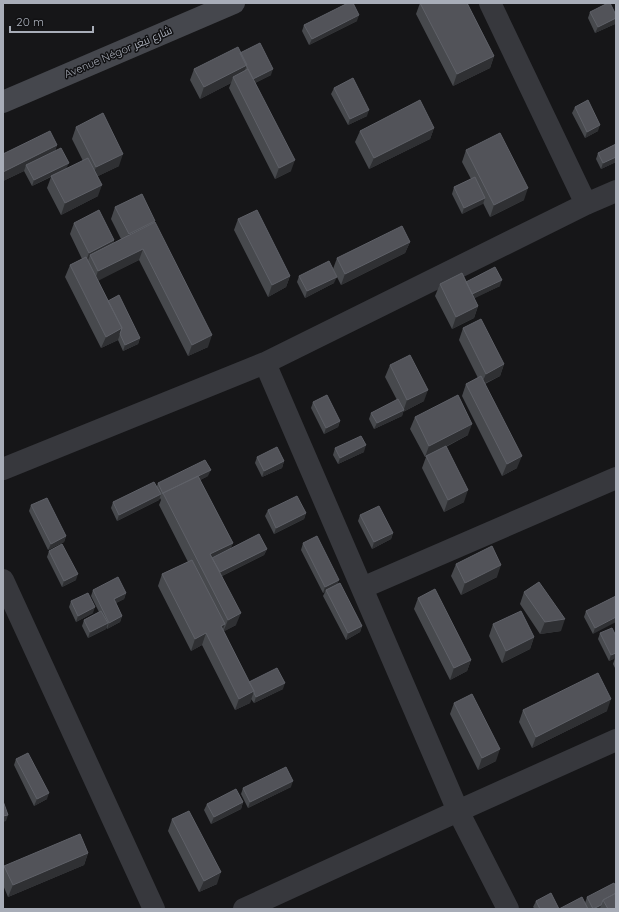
<svg xmlns="http://www.w3.org/2000/svg" width="619" height="912" font-family="Quicksand,Cairo,sans-serif">
<rect width="100%" height="100%" fill="#161618"/>
<g fill="none" stroke-linecap="round" stroke-linejoin="round">
<path stroke="#37383d" stroke-width="22" d="M490 3 586 204
M265 363 458 811 508 909
M3 469 265 363 586 204 616 191
M362 588 616 478
M244 909 458 811 616 740"/>
<path stroke="#37383d" stroke-width="22" d="M3 580 154 909"/>
<path stroke="#45474d" stroke-width="22" d="M3 102 234 3"/>
</g>
<path fill="#47494d" d="M420 3H467L494 56 490 68 453 86 416 14Z
M590 12 616 15V21L615 24 595 33 588 18Z
M357 21 309 45 302 31 304 25Z
M240 53 271 75 255 83 291 171 275 179 229 88 231 83 200 99 190 80 194 69Z
M334 88 367 116 348 125 331 94Z
M575 107 598 131 585 138 572 113Z
M76 127 119 166 98 176V196L61 215 47 188 51 177 32 186 24 171 3 181V154L57 145 55 151 66 169 83 161 72 139Z
M434 128 430 139 369 169 355 142 360 131Z
M616 144V162L601 169 596 159 598 153Z
M466 150 524 200 490 217 483 203 462 214 452 194 454 187 471 179 462 162Z
M115 207 154 223 208 347 188 356 139 260 98 280 108 301 140 338 138 344 123 351 118 340 101 348 65 277 70 265 82 259 70 234 74 223 114 240 113 244 121 239 111 219Z
M238 219 290 276 286 287 268 297 234 230Z
M410 242 405 253 341 285 333 269 337 258Z
M299 276 334 283 305 298 297 282Z
M466 282 500 286 474 298 478 306 474 318 452 329 435 296 440 284Z
M463 328 504 364 500 376 485 384 517 468 502 476 462 396 466 384 478 378 459 340Z
M390 365 424 401 403 412 402 416 374 429 369 419 371 413 397 400 385 377Z
M313 402 340 421 338 427 324 434 311 408Z
M415 417 468 435 446 447 464 502 444 512 422 468 426 457H425L410 429Z
M335 448 364 452 338 464 333 455Z
M257 457 284 461 282 468 262 477 255 463Z
M208 476 200 480 233 543 230 549H267L264 555 222 576 236 625 224 631 249 682 283 689 254 703 251 699 250 703 235 710 202 645 191 651 158 586 162 574 188 562 159 505 161 500 160 498 159 500 117 521 111 508 113 502 157 486 158 483Z
M31 505 66 536 64 542 48 550 29 511Z
M268 510 306 513 304 519 274 534 265 516Z
M360 515 393 533 391 539 372 549 358 521Z
M303 543 338 584 362 626 360 632 346 640 323 596 325 592 323 593 301 550Z
M49 551 76 580 62 587 47 557Z
M456 564 497 577 461 595 451 576Z
M93 590 126 593 124 599 116 603 122 616 120 622 107 629 106 627V629L88 638 82 626 84 620 99 612 91 596Z
M524 592 561 631 540 634 520 604Z
M616 596 593 634 584 617 586 611Z
M418 598 471 660 467 671 450 680 414 609Z
M71 601 93 613 76 622 69 607Z
M493 624 534 637 530 649 502 663 489 636Z
M600 633 616 636V670L613 664 615 658 609 661 598 639Z
M454 703 496 761 478 770 450 714Z
M523 710 607 711 532 748 519 722Z
M16 759 47 799 34 806 14 765Z
M291 787 248 808 241 794 243 788Z
M243 802 241 809 211 824 204 810 207 804Z
M172 819 217 884 199 892 168 831Z
M88 853 84 865 8 897 3 885V869L4 866Z
M616 887V909H535L533 907 536 901 559 909 585 903 587 897Z"/>
<path fill="#2f3033" d="M359 15 357 21 309 45 312 39Z
M616 18 615 24 595 33 598 27Z
M494 56 490 68 453 86 457 74Z
M247 65 242 77H233L231 83 200 99 204 87Z
M273 69 271 75 251 85 253 79Z
M369 110 367 116 348 125 350 119Z
M600 125 598 131 585 138 587 132Z
M434 128 430 139 369 169 374 158Z
M57 145 53 156 26 165 24 171 3 181V172Z
M123 154 119 166 92 179 96 167Z
M616 157V162L601 169 603 163Z
M295 160 291 171 275 179 279 168Z
M69 163 66 169 32 186 34 180Z
M102 185 98 196 61 215 65 203Z
M528 188 524 200 490 217 494 205Z
M485 198 483 204 462 214 464 208Z
M155 221 151 232 125 246 129 234Z
M114 240 110 252 90 255 87 263 85 264 89 253Z
M410 242 405 253 341 285 345 274Z
M143 249 139 260 94 283 98 271Z
M290 276 286 287 268 297 272 285Z
M337 277 334 283 305 298 307 291Z
M502 280 500 286 467 302 469 296Z
M478 306 474 318 452 329 456 317Z
M122 328 118 340 101 348 106 337Z
M212 335 208 347 188 356 192 345Z
M140 338 138 344 123 351 125 345Z
M504 364 500 376 481 385 486 374Z
M428 390 424 401 403 412 407 400Z
M404 410 402 416 374 429 377 423Z
M340 421 338 427 324 434 326 428Z
M472 424 468 435 425 457 429 446Z
M366 445 364 452 338 464 340 458Z
M522 456 517 468 502 476 507 464Z
M284 461 282 468 262 477 264 471Z
M211 470 208 476 166 498 164 494Z
M468 490 464 502 444 512 448 500Z
M161 494 159 500 117 521 119 515Z
M306 513 304 519 274 534 276 528Z
M393 533 391 539 372 549 374 542Z
M66 536 64 542 48 550 51 544Z
M233 543 228 554 214 561 210 554Z
M267 549 264 555 218 578 220 572Z
M501 565 497 577 461 595 465 583Z
M78 574 76 580 62 587 64 581Z
M339 580 337 586 326 590 325 592 323 593 325 587Z
M126 593 124 599 112 605 114 599Z
M95 607 93 613 76 622 78 616Z
M241 613 236 625 223 632 228 620Z
M122 616 120 622 107 629 109 623Z
M616 617V622L593 634 595 628Z
M565 619 561 631 540 634 545 622Z
M108 623 106 629 88 638 90 632Z
M225 624 220 636 221 626Z
M362 626 360 632 346 640 348 633Z
M206 633 202 645 191 651 195 639Z
M534 637 530 649 502 663 506 651Z
M616 653V658L609 661 611 655Z
M471 660 467 671 450 680 454 668Z
M285 683 283 689 254 703 256 697Z
M254 691 250 703 235 710 239 699Z
M611 699 607 711 532 748 536 737Z
M500 749 496 761 478 770 482 758Z
M293 781 291 787 248 808 250 802Z
M49 793 47 799 34 806 37 799Z
M243 802 241 809 211 824 214 817Z
M8 815 6 821 3 822V816Z
M88 853 84 865 8 897 13 885Z
M221 872 217 884 199 892 204 881Z
M601 905 600 909H594Z"/>
<path fill="#525359" stroke="#5f6168" d="M348 3H353L359 15 312 39 304 25Z
M420 3H467L494 56 457 74Z
M608 3H610L616 15V18L598 27 590 12Z
M260 43 273 69 253 79 240 53Z
M238 47 247 65 204 87 194 69Z
M248 69 295 160 279 168 233 77Z
M353 78 369 110 350 119 334 88Z
M420 100 434 128 374 158 360 131Z
M588 100 600 125 587 132 575 107Z
M103 113 123 154 96 167 76 127Z
M50 131 57 145 3 172V154Z
M500 133 528 188 494 205 466 150Z
M616 144V157L603 163 598 153Z
M61 148 69 163 34 180 26 165Z
M88 158 102 185 65 203 51 176Z
M475 177 485 198 464 208 454 187Z
M142 194 155 221 129 234 115 207Z
M99 210 114 240 89 253 74 223Z
M257 210 290 276 272 285 238 219Z
M155 222 212 335 192 345 143 249 98 271 90 255Z
M402 226 410 242 345 274 337 258Z
M86 257 122 328 106 337 70 265Z
M329 261 337 277 307 291 299 276Z
M495 267 502 280 472 294 466 282Z
M462 273 478 306 456 317 440 284Z
M119 295 140 338 125 345 120 334 122 328 108 301Z
M481 319 504 364 486 374 463 328Z
M410 355 428 390 407 400 390 365Z
M481 376 522 456 507 464 466 384Z
M327 395 340 421 326 428 313 402Z
M458 395 472 424 429 446 415 417Z
M398 399 404 410 377 423 371 413Z
M361 436 366 445 340 458 335 448Z
M446 446 468 490 448 500 426 456Z
M277 447 284 461 264 471 257 457Z
M205 460 211 470 163 493V494L158 483Z
M198 476 233 543 210 554 241 613 228 620 163 493Z
M154 482 161 494 119 515 113 502Z
M297 496 306 513 276 528 268 510Z
M47 498 66 536 51 544 31 505Z
M379 506 393 533 374 542 360 515Z
M259 534 267 549 220 572 212 558Z
M317 536 339 580 325 587 303 543Z
M62 544 78 574 64 581 49 551Z
M492 546 501 565 465 583 456 564Z
M192 560 225 624 221 626 254 691 239 699 206 633 195 639 162 574Z
M118 577 126 593 114 599 122 616 109 623 93 590Z
M539 582 565 619 545 622 524 592Z
M340 583 362 626 348 633 326 590Z
M435 589 471 660 454 668 418 598Z
M88 593 95 607 78 616 71 601Z
M616 596V617L595 628 586 611Z
M101 611 108 623 90 632 84 620Z
M521 611 534 637 506 651 493 624Z
M612 628 616 636V653L611 655 600 633Z
M277 668 285 683 256 697 254 693V691L249 682Z
M598 673 611 699 536 737 523 710Z
M472 694 500 749 482 758 454 703Z
M28 753 49 793 37 799 16 759Z
M286 767 293 781 250 802 243 788Z
M236 789 243 802 214 817 207 804Z
M3 801 8 815 3 816Z
M189 811 221 872 204 881 172 819Z
M80 834 88 853 13 885 4 866Z
M614 883 616 887V893L603 900 601 905 593 909 587 897Z
M551 893 559 909 582 897 588 909H540L536 901Z
M616 893V909H608L603 900Z"/>
<g text-anchor="middle" stroke-width="3" stroke-linejoin="round" paint-order="stroke">
<g font-size="11" fill="#a8adb8" stroke="#111113">
<text transform="translate(118 52) rotate(-23)" y="4">Avenue Négor شارع نيغر</text>
</g>
</g>
<rect width="619" height="912" fill="none" stroke="#a8adb8" stroke-width="8"/>
<path d="M10 26v6h83v-6" fill="none" stroke="#a8adb8" stroke-width="2"/>
<text x="16" y="26" font-size="12" fill="#a8adb8" stroke="#111113" stroke-width="3" paint-order="stroke">20 m</text>
</svg>
